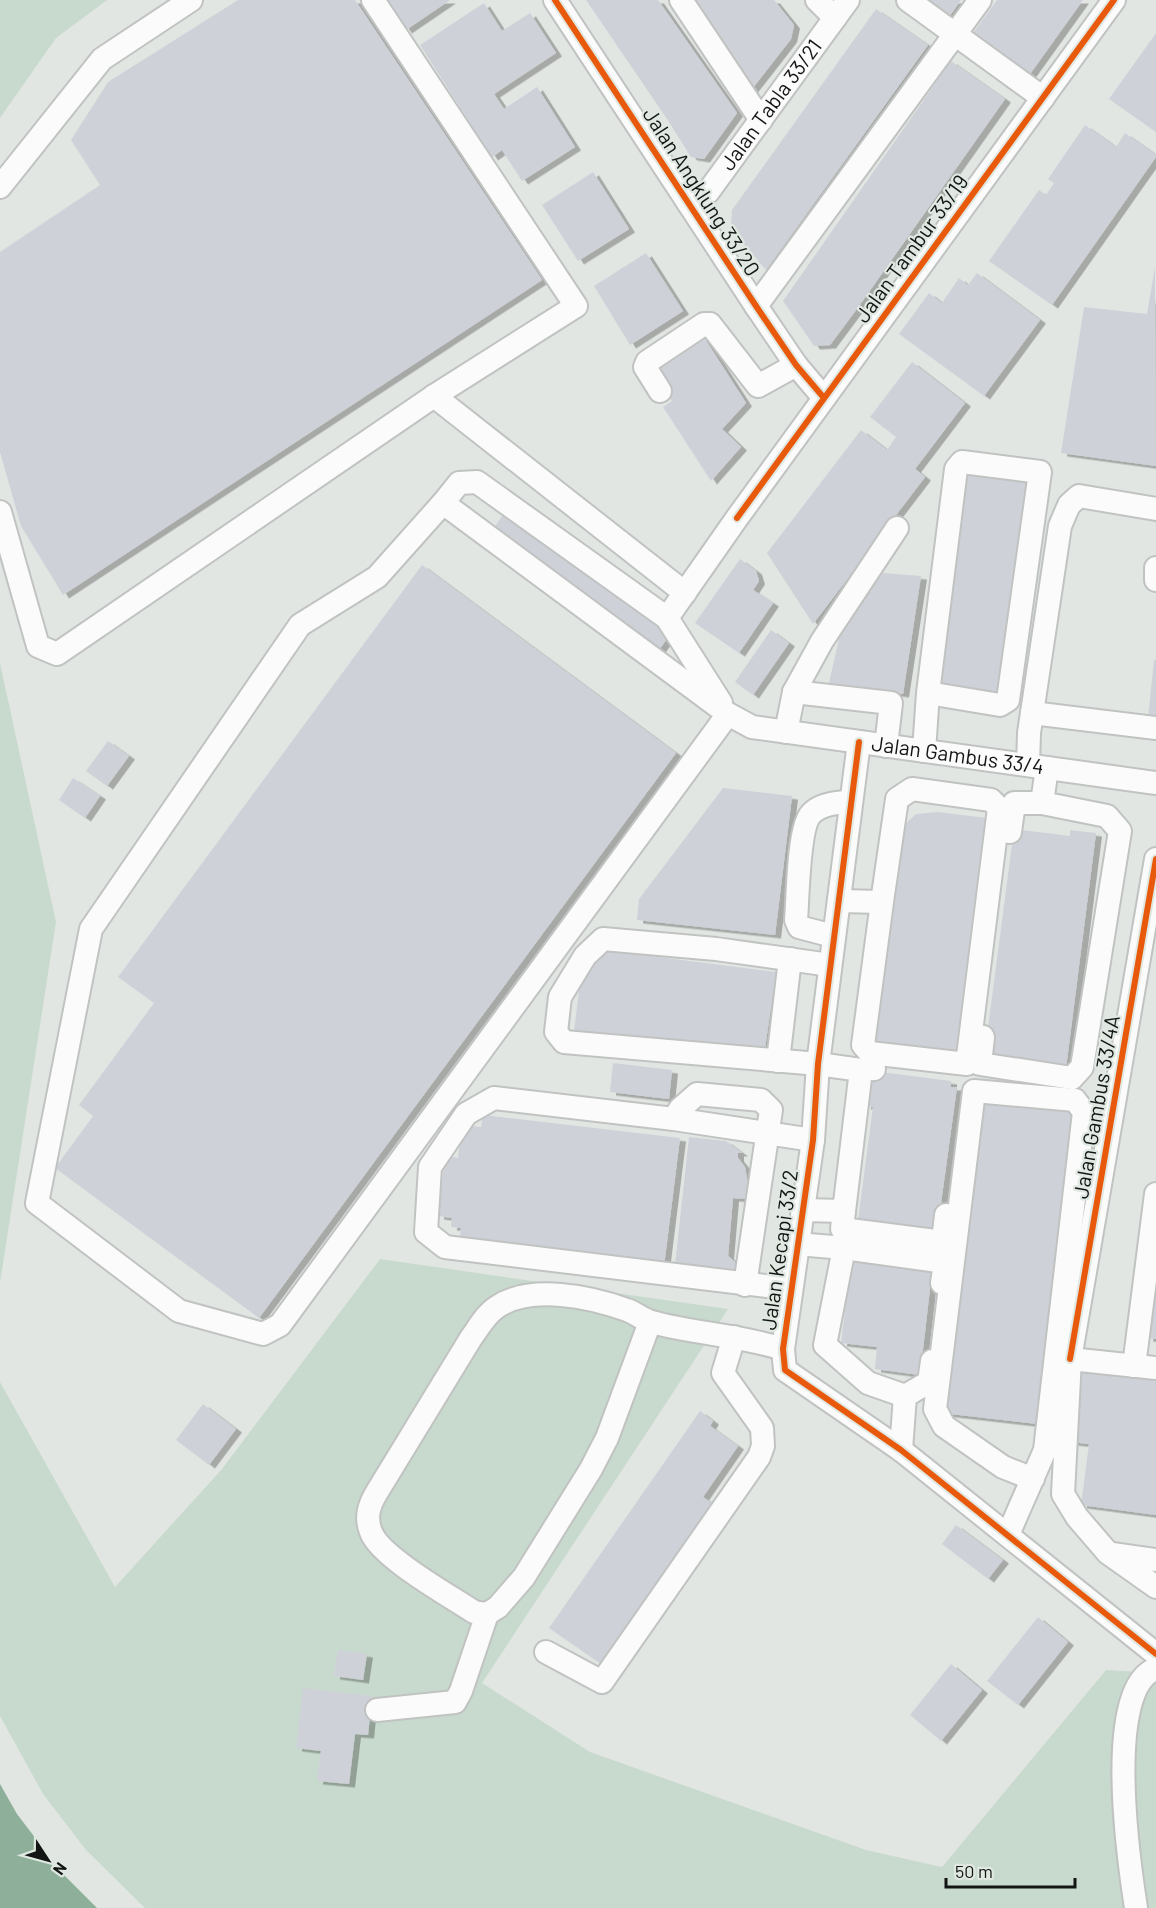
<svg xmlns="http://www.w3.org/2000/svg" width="1156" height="1908" font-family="Barlow,sans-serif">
<defs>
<filter id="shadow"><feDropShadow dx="6" dy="3.5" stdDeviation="0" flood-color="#0004"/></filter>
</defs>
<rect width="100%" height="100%" fill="#e2e6e3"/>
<path fill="#c8dacd" d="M0 0H107L56 38 0 118Z
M0 663 56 922 0 1283Z
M380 1259 728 1309 482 1683 590 1752 866 1850 942 1867 1106 1670 1156 1673V1908H145L86 1850 43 1794 0 1716V1382L115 1587 222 1469Z"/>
<path fill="#8eaf99" d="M0 1784 17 1814 62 1873 97 1908H0Z"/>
<path fill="#cfd1d8" filter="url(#shadow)" d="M238 0H355L542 280 63 595 21 526 0 452V252L100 185 71 140 108 82Z
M386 0H450L406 30Z
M586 0H658L737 113 704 159 691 157 667 119Z
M693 0H774L794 25 791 39 752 89Z
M926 0H961L949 17Z
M997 0H1083L1030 74 973 33Z
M484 3 502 31 530 13 556 53 494 94 504 109 537 87 575 147 522 181 502 150 492 157 420 45Z
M876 9 928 45 766 270 731 229 732 210Z
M1156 33V132L1109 99Z
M951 61 1005 99 859 306 830 345 814 346 783 301Z
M1085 125 1116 147 1125 133 1156 155V157L1052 305 989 261 1039 190 1046 195 1054 183 1048 179Z
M593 172 629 229 578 261 542 205Z
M646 253 683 311 630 345 594 286Z
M1155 267 1156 466 1061 453 1084 307 1147 314Z
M977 273 1040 320 984 396 899 334 929 293 942 303 959 278 968 285Z
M703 336 746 403 722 429 741 447 711 481 663 407 672 401 652 369Z
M912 362 965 403 915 469 925 477 813 624 767 553 861 430 887 450 896 437 870 417Z
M964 469 1033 477 1004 694 936 685Z
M505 512 671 633 659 650 493 529Z
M740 559 756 571 759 581 753 590 773 603 739 653 695 623Z
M422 565 676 753 259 1318 55 1168 93 1116 79 1105 154 1003 118 977Z
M883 573 921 576 903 694 829 683 841 630Z
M771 630 789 643 753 695 735 682Z
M1154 660H1156V719L1148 718Z
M108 741 129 756 107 786 86 771Z
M73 778 100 796 85 818 59 800Z
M723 788 792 796 775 935 637 920 639 899Z
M938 812 987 818 959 1057 875 1047 902 827 916 814Z
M1014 829 1070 836V830L1096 833 1066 1068 984 1058Z
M604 950 776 972 764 1055 574 1031 580 983Z
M613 1063 672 1070 669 1099 610 1092Z
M881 1072 951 1081V1087H957L936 1239 857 1228 873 1107 865 1106 869 1077Z
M980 1102 1076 1113 1038 1424 942 1413Z
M483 1115 680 1138 664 1266 459 1243 461 1228 451 1227 452 1218 438 1216 445 1156 458 1158 462 1125 481 1127Z
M689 1137 726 1141 742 1153H738V1158L745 1167 749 1190 746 1199 733 1198 728 1256 736 1263 734 1280 675 1265Z
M851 1261 932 1271 920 1375 875 1369 877 1347 841 1343Z
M1155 1284H1156V1339L1147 1338Z
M1081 1368 1156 1378V1515L1081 1505 1089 1444 1071 1442Z
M203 1404 236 1429 209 1465 176 1440Z
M700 1411 713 1421 710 1426 738 1446 703 1497 713 1504 601 1664 549 1628Z
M956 1525 1003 1560 988 1579 942 1544Z
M1038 1617 1068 1642 1018 1705 987 1681Z
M338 1650 367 1654 363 1680 334 1676Z
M951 1664 982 1690 941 1741 910 1715Z
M303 1688 372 1696 368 1735 355 1734 349 1784 317 1781 321 1751 296 1748Z"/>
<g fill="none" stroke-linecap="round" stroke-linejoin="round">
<g stroke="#c0c3c1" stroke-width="26">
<g id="minor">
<path d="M555 0 756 306 796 365 824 398"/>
<path d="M681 0 761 120"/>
<path d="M817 0 835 18"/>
<path d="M908 0 1043 98"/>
<path d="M0 187 102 59 191 0"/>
<path id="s1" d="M689 204 708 192 848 0"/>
<path d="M756 306 980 0"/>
<path d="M660 391 645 367 647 362 704 324H710L758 386 796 365"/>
<path d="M434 396 685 593"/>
<path d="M443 503 459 483 477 482 667 618 721 703"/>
<path d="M0 512 38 646 57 654 434 396 576 306 373 0"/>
<path d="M1156 568V580"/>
<path d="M667 618 737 518 1114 0"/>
<path d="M794 692 891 703 886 746"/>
<path d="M1032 713 1156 728"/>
<path id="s2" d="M728 714 280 1325 263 1334 179 1311 37 1203 91 929 300 625 377 577 443 503 728 714 752 727 1156 783"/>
<path d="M786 732 794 692 822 641 897 528"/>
<path d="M859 742 818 1064 813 1140 783 1349 785 1370 901 1450 1156 1654"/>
<path d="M924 751 928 693 956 469 962 462 1040 472 1008 700 1000 705 928 693"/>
<path d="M1028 765 1029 733 1060 526 1069 505 1079 496 1156 509"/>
<path d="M1010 832 1014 803H1042"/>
<path d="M839 901 882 902 897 799 912 789 991 800 999 808 967 1064 870 1053 863 1045 882 902"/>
<path d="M833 936 799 927 796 920C798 898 798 828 811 814 820 804 839 802 851 802"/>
<path d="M830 965 716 949 603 939 585 956 560 997 556 1032 564 1042 818 1064 861 1070"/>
<path d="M983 1037 980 1064 1072 1078 1082 1067 1120 831 1107 816 1042 803 1047 768"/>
<path d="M778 1061 790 959"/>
<path d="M674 1119 680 1109 697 1094 761 1100 771 1110 745 1285"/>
<path d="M802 1210 844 1211 861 1070 874 1069"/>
<path d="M844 1211 842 1229 943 1242 946 1215"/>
<path d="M797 1244 844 1248"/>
<path d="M791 1289 445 1247 426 1232 430 1167 466 1114 494 1098 674 1119 813 1140"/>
<path d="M650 1322 607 1438 591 1469 524 1577 498 1607 487 1614 474 1612C450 1596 380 1557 371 1532 365 1517 369 1505 377 1492L471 1338C479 1327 486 1314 497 1307 531 1284 591 1297 627 1310 636 1313 643 1320 652 1322 695 1334 740 1335 783 1349"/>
<path d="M1070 1359 1156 859"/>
<path d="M1134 1366 1156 1194"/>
<path d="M1156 1368 1070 1359 1063 1494 1077 1517 1108 1553 1156 1587"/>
<path d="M905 1396 868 1383 825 1345 844 1248 945 1262 942 1283"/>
<path d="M901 1450 905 1396 929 1382 932 1361"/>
<path d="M1008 1535C1020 1506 1033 1478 1045 1450L1084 1112 1075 1100 974 1091 935 1409 944 1426 1003 1467 1033 1479"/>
<path d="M1112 1554 1156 1560"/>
<path d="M546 1652 602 1682 759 1457 763 1446 762 1428 723 1373 734 1337"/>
<path d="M377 1710 455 1702 461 1691 487 1614"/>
<path d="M1136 1908C1129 1863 1103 1687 1156 1669"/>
</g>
</g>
<use href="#minor" stroke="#fbfbfb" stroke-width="22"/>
<g stroke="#e0e8e2" stroke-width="10">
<path id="cycleway" d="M555 0 756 306 796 365 824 398
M737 518 1114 0
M859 742 818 1064 813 1140 783 1349 785 1370 901 1450 1156 1654
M1070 1359 1156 859"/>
</g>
<use href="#cycleway" stroke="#e8590c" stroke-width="6"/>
</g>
<g text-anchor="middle" stroke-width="4.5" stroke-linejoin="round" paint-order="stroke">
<g font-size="21" fill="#121513" stroke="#e0e8e2">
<text dy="7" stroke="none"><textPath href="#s1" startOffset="130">Jalan Tabla 33/21</textPath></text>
<text transform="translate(701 192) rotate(57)" y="7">Jalan Angklung 33/20</text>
<text transform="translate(912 249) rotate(-54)" y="7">Jalan Tambur 33/19</text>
<text dy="7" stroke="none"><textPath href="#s2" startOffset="2470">Jalan Gambus 33/4</textPath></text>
<text transform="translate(1097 1107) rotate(-80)" y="7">Jalan Gambus 33/4A</text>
<text transform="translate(780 1250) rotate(-82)" y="7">Jalan Kecapi 33/2</text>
</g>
</g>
<g transform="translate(48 1860) rotate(126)" stroke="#e0e8e2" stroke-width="4.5" paint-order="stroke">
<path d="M0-4.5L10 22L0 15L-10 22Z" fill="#121513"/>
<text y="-9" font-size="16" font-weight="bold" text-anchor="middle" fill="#121513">N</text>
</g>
<path d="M946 1878v9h129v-9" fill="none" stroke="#121513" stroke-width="3"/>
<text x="955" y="1878" font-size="18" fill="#121513" stroke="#e0e8e2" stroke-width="4.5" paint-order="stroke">50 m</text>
</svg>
